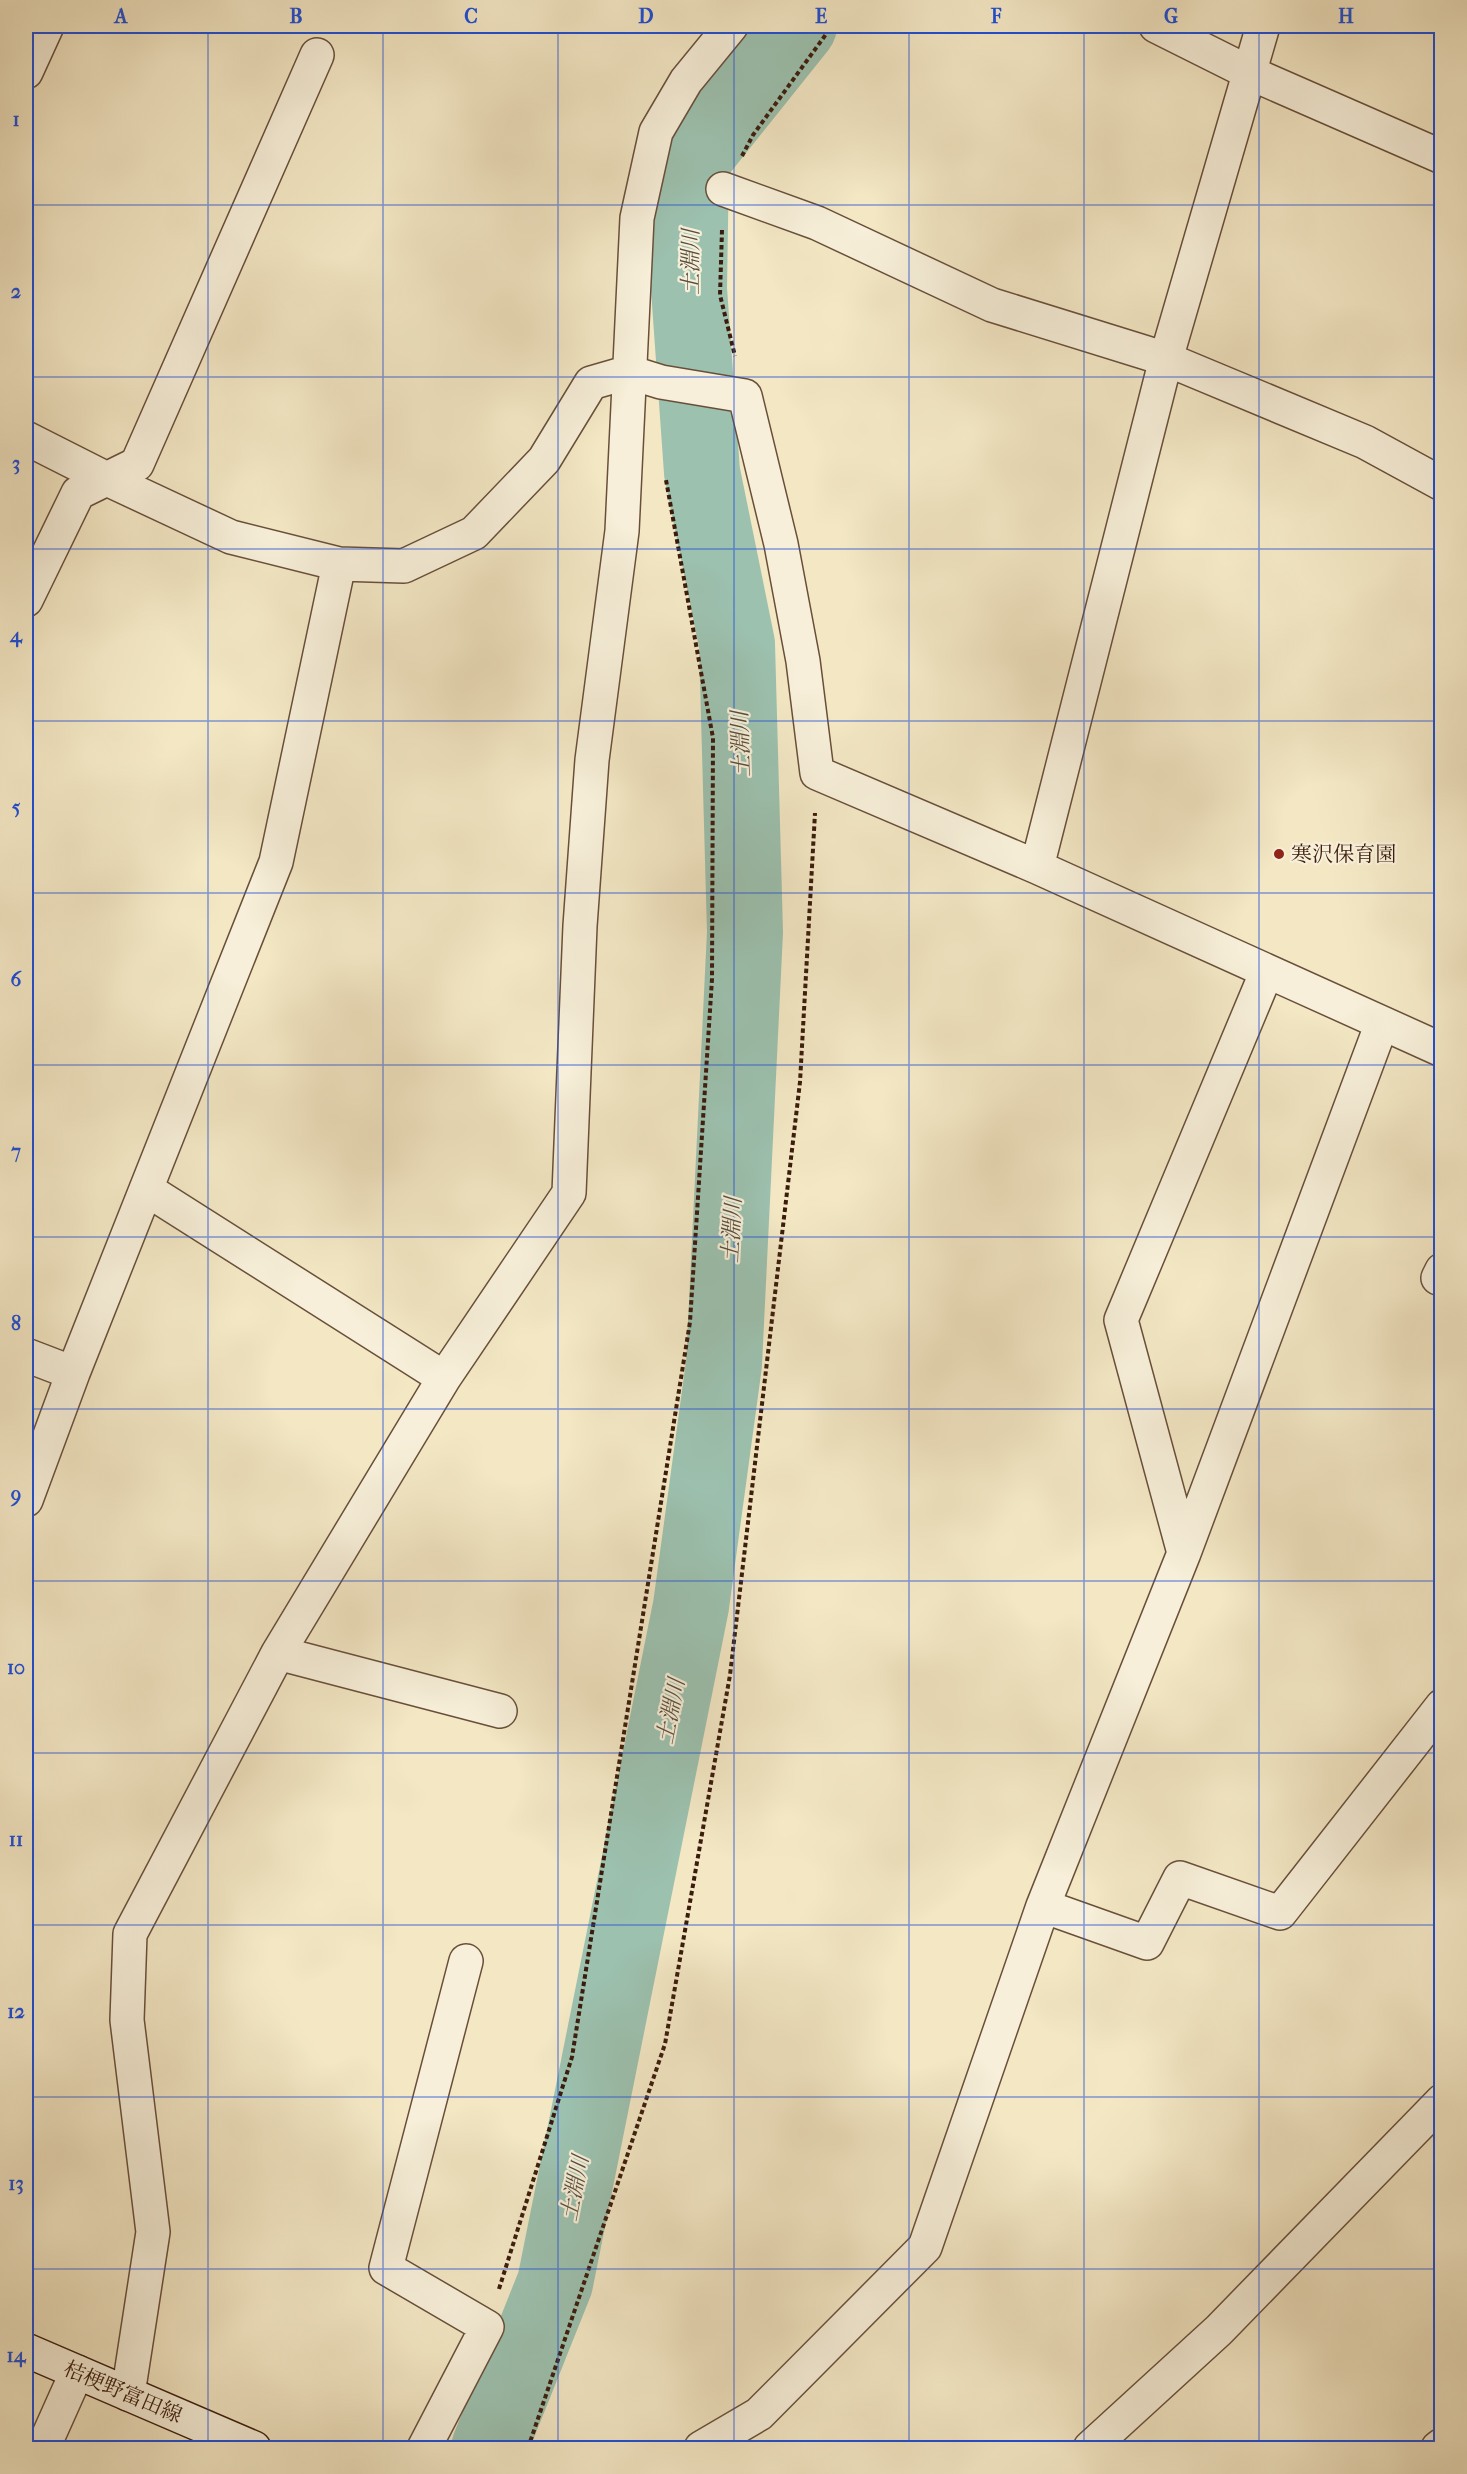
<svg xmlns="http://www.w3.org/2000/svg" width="1467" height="2474" font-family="'IM FELL French Canon','Noto Serif JP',serif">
<rect width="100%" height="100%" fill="#f3e7c4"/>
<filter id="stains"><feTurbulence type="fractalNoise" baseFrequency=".00333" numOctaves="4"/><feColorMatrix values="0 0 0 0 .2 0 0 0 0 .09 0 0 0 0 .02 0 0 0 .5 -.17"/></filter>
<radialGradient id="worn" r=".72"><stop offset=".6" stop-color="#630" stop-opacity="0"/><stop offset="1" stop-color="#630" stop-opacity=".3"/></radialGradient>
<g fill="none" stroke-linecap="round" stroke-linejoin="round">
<path stroke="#9cc1af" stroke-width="76" d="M489 2448 555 2283 691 1606 724 1364 745 932 737 644 702 472 689 289 691 161 799 26"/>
<g stroke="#694f3a" stroke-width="36">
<path id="minor" d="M1156 26 1250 73 1442 157
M26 72 47 26
M723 189 817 223 992 305 1166 359 1365 442 1442 484
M26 438 107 479 231 537 339 564 404 566 474 533 544 460 591 383 629 372 661 382 745 396 781 544 803 661 817 773 1037 867 1442 1050
M26 600 78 493 137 464 317 55
M1037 867 1166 359 1263 26
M146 1189 444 1378
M1442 1270 1438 1278 1442 1279
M26 1355 73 1373
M26 1500 73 1373 276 862 339 564
M1184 1553 1121 1320 1267 971
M278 1653 500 1711
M1043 1906 1147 1943 1180 1878 1280 1913 1442 1706
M128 2394 153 2232 127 2020 130 1934 278 1653 444 1378 569 1193 580 926 592 760 622 531 637 218 656 132 686 81 731 26
M43 2448 77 2372
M424 2448 487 2327 386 2268 466 1961
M701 2448 759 2414 925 2247 1043 1906 1184 1553 1382 1023
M1090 2448 1219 2330 1442 2101
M1438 2448 1442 2445"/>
</g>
<g stroke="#3b1c0c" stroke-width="36">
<path id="secondary" d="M26 2350 254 2448"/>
</g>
<path stroke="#3b1c0c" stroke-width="4" stroke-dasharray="4.5 3" stroke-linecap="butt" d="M742 156 753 135 832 26
M722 230 720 295 735 356
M499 2289 572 2057 690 1322 712 979 713 738 666 480
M528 2448 665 2044 730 1675 800 1082 815 813"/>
<use href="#minor" stroke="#f7efd9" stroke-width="33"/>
<use href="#secondary" stroke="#f7efd9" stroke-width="33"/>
</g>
<path fill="none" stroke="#1d4ed8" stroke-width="1.5" stroke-opacity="0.55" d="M208 26V2448M383 26V2448M558 26V2448M734 26V2448M909 26V2448M1084 26V2448M1259 26V2448M26 205H1442M26 377H1442M26 549H1442M26 721H1442M26 893H1442M26 1065H1442M26 1237H1442M26 1409H1442M26 1581H1442M26 1753H1442M26 1925H1442M26 2097H1442M26 2269H1442"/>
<circle fill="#8f2418" stroke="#f7efd9" stroke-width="2" cx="1279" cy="854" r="6"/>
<g text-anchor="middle" stroke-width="4.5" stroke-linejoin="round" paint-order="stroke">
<g font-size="21" fill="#3b1c0c" stroke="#f7efd9" text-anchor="start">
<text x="1291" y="861">寒沢保育園</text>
</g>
<g font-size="21" fill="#3b1c0c" stroke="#f7efd9">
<text transform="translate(123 2392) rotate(23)" y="7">桔梗野富田線</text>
</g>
<g font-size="22" font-style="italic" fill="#584e3d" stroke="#f7efd9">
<text transform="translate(690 262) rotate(-90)" y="8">土淵川</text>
<text transform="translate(740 744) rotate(-92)" y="8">土淵川</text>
<text transform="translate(731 1230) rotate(-87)" y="8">土淵川</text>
<text transform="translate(670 1711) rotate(-79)" y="8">土淵川</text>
<text transform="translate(574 2188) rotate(-79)" y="8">土淵川</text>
</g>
</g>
<rect width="1467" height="2474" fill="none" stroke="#f3e7c4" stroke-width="66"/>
<rect x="33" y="33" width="1401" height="2408" fill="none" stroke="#1d4ed8" stroke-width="2"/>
<g font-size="20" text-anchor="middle" font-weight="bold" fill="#1d4ed8">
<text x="121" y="23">A</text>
<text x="296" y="23">B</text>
<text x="471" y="23">C</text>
<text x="646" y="23">D</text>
<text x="821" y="23">E</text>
<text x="996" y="23">F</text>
<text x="1171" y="23">G</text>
<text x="1346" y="23">H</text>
<text x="16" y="126">1</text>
<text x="16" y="298">2</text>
<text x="16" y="470">3</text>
<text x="16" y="642">4</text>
<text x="16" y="814">5</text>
<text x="16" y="986">6</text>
<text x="16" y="1158">7</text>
<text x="16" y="1330">8</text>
<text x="16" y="1502">9</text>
<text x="16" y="1674">10</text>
<text x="16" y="1846">11</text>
<text x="16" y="2018">12</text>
<text x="16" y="2190">13</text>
<text x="16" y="2362">14</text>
</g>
<rect width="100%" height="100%" filter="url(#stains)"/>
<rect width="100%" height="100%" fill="url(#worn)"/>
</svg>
